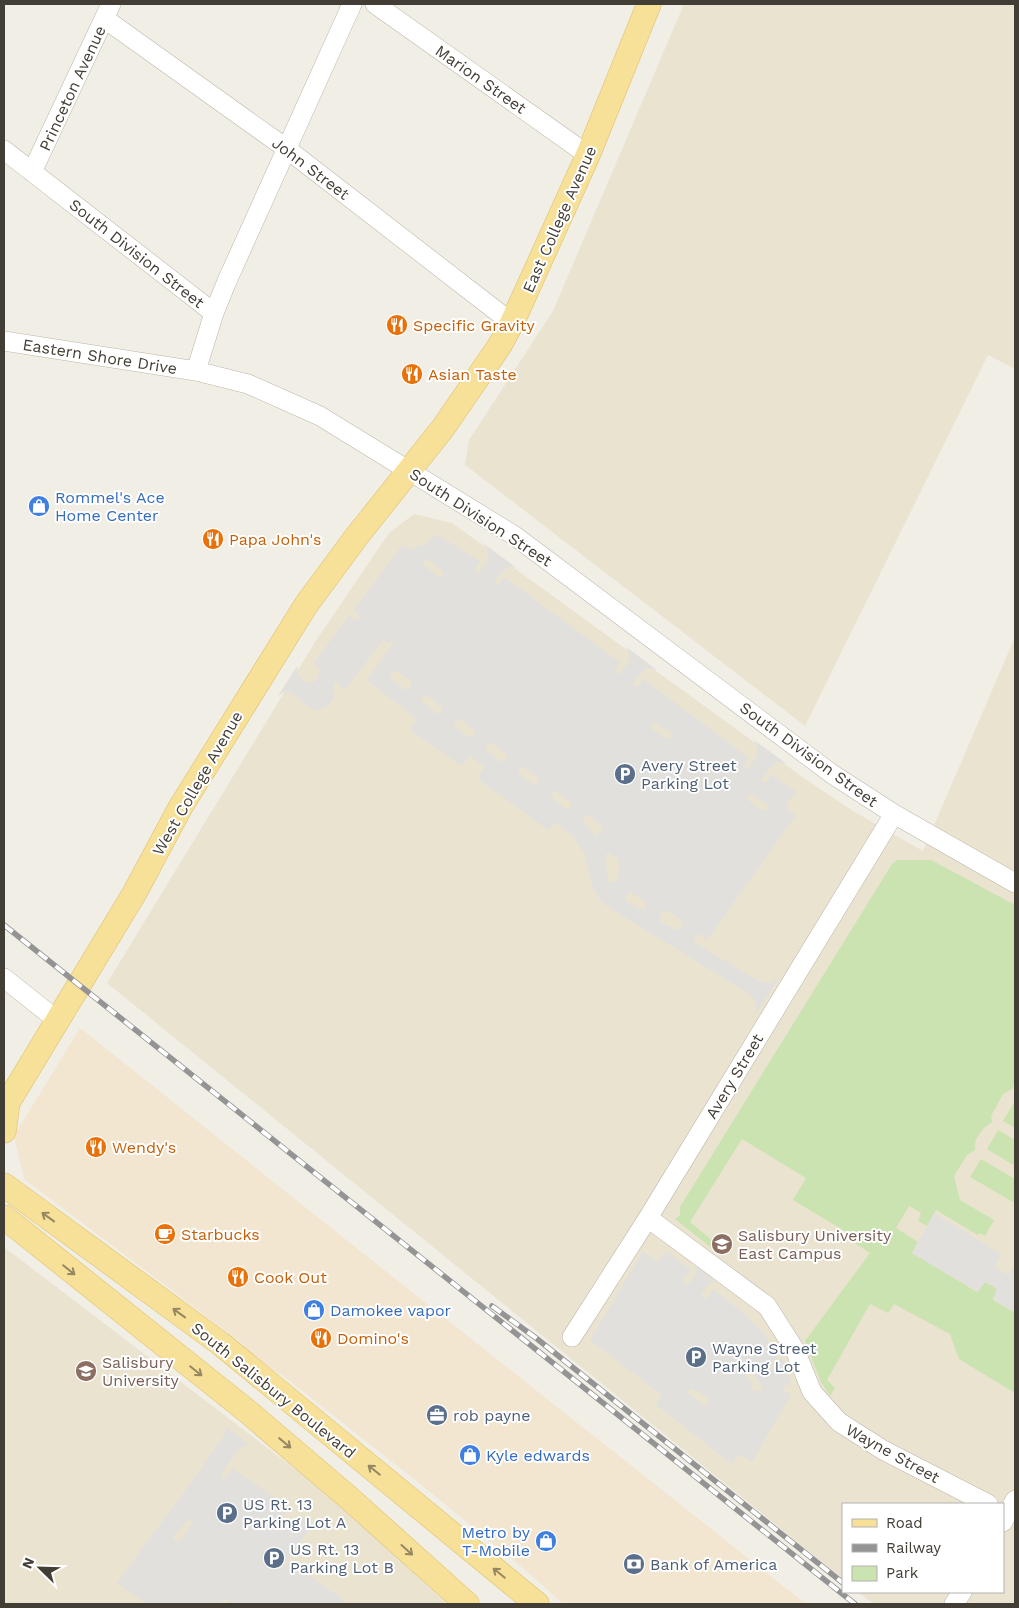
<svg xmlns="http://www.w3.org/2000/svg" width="1019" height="1608" font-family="'Work Sans',sans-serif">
<rect width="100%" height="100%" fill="#f1eee5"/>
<path fill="#f2e6d1" d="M80 1028 422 1300 806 1604H563L530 1574 424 1487 281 1374H280L252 1356 243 1344 24 1179 14 1136Z"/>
<path fill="#eae3d0" d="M684 4H1015V369L988 355 805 726 465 465 469 440 553 311Z
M414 514 452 523 801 776 853 811 923 851 1015 637V1604H874L858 1592H1003V1504H843V1579L107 983 315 642 389 533Z
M4 1247 329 1495 447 1604H4Z"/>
<path fill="#cae3b0" d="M897 860H931L1015 905V1083L1012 1089 1003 1094 991 1116 992 1122C983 1127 973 1139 975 1150L967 1155 954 1176 960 1200 994 1220 985 1236 980 1233 978 1235 936 1210 927 1226 918 1221 921 1213 909 1206 896 1228 918 1242 912 1253 977 1292 984 1283 985 1282 997 1289 993 1300 1015 1313V1393L959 1359 950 1334 894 1304 888 1313 870 1304 827 1380 835 1388 830 1396 821 1382 805 1341 870 1253 856 1244 858 1239 793 1200 806 1178 742 1139 690 1222 721 1248 718 1253 675 1219 680 1215V1207L892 864Z
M1015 1101V1128L1003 1121Z
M998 1130 1015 1140V1166L987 1149Z
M981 1159 1015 1179V1198L1013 1202 970 1177Z"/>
<path fill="#e2e0dd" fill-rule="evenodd" d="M436 534 480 561 475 570 477 573 480 572 486 563 489 556 487 548 480 541 518 569 511 566 506 568 495 580V583L499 584 504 577 621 663 615 670 617 673 620 674 629 661V652L625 646 657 670 649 668 645 669 633 683 634 685 638 686 643 679 749 758 744 765 746 769 749 768 757 756 758 748 754 740 787 764 779 762 775 763 761 780 765 783 771 775 796 791 786 805 788 809 796 815 707 940 699 934H697L694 939 697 944 759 981 770 983 779 977 755 1015 756 1003 751 995 605 905 600 900 592 886 585 855 573 836 555 822 548 830 478 779 484 766 469 756 462 766 410 730 417 719 367 680 393 643 392 641 388 644 383 640 345 690 337 682 334 683V697L329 705 324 708 318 710 309 708 297 696 286 691 278 696 297 666 298 675 305 682 312 683 318 678 320 670 314 663 349 615 356 620 360 619V616L354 610 402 545 411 550 417 546 424 545ZM428 560 442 570 444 574 442 577 438 576 424 566V561ZM396 670 412 682 410 688 406 690 390 678 391 673ZM426 695 442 707V712L437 714 422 701 423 697ZM457 719H459L475 731 474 735 470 738 454 726ZM654 722 671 733V738L667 739 651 728V726ZM491 743 507 755 505 761 502 762 486 750 487 745ZM523 767 539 778 537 784 534 785 519 774V769ZM553 791H555L571 803V807L566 809 551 797ZM750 794 767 804V809L763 811 748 800V795ZM585 816H590L603 827 599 835 596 836 583 821ZM608 853 617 858 620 867 616 881 613 883H610L608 880 605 855ZM630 892 645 902 646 907 644 909H640L625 900 626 895ZM666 910 681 920 683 923 679 930H676L659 921 660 914Z
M934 1213 1001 1254 995 1267 1006 1274H1009L1015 1265V1313L993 1299 997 1289 988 1283H984L978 1292 912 1253Z
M643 1251 658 1262 666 1251 691 1270 684 1278 683 1281 685 1284H688L695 1276 697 1267 716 1282 710 1283 701 1295 702 1297 706 1299 708 1297 713 1289 743 1313 763 1332 778 1358 769 1363 768 1365 771 1369 775 1370 782 1357 791 1384 786 1385 782 1390 791 1395 752 1462 739 1454 732 1464 655 1404 662 1395 590 1340ZM749 1369H751L762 1388 761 1392 750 1388 753 1382 745 1376ZM691 1388 707 1397 709 1401 707 1405H703L689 1394 688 1391Z
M225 1426 248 1444 238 1450 220 1476 225 1479 232 1468 289 1507 282 1518 292 1524 299 1515 313 1525 281 1568H283L289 1561 349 1604H229L228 1600 224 1599 220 1604H146L117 1583 190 1484 223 1437 226 1430ZM188 1520 191 1521 192 1524 180 1541H175L173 1536Z"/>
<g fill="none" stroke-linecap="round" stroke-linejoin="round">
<g stroke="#bcb6a8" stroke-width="20">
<path id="minor" d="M375 4 588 155
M105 19 287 149 512 323
M4 150 214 313
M32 172 111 4
M4 341 196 371 248 384 320 416 515 536 832 774 894 814 1015 883
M196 371 214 313 227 281 352 4
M4 978 58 1021
M648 1218 767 1306 795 1350 812 1392 839 1422 883 1450 988 1504
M572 1337 648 1218 894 814
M1003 1522 1015 1500
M954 1604 962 1592"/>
</g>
<g stroke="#dbbe69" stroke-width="25">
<path id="major" d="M4 1109 134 894 180 808 306 605 357 536 443 428 500 345 512 323 588 155 649 4
M4 1131 8 1102
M4 1185 221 1344 537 1604
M4 1217 247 1411 349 1498 467 1604"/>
</g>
<use href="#minor" stroke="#fff" stroke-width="19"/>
<use href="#major" stroke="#f7e098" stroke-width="24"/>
<g stroke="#949494" stroke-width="5.5">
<path id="rail" d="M4 925 855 1604
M492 1306 536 1338 843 1583"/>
</g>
<use href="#rail" stroke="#fff" stroke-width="4" stroke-dasharray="11" stroke-linecap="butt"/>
</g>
<defs><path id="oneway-shaft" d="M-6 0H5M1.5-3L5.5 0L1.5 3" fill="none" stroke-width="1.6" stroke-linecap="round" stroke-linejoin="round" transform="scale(1.25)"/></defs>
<g stroke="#948762">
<use href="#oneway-shaft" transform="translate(48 1217) rotate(-144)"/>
<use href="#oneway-shaft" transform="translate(69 1270) rotate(39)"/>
<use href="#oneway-shaft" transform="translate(179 1313) rotate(-144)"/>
<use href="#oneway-shaft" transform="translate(196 1371) rotate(39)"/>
<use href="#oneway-shaft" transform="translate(285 1443) rotate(40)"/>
<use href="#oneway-shaft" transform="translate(374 1470) rotate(-141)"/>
<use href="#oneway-shaft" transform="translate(407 1550) rotate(42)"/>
<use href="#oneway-shaft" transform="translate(499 1573) rotate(-141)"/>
</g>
<defs>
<g id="restaurant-disc" transform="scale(1.125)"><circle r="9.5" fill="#e8710a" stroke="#fff"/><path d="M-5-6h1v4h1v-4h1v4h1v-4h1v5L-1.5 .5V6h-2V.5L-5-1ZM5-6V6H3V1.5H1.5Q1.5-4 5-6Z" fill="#fff"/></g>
<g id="shop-disc" transform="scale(1.125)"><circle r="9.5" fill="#3f7fe0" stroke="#fff"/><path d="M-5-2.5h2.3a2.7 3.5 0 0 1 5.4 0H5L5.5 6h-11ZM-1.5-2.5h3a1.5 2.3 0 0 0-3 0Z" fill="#fff"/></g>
<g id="parking-disc" transform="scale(1.125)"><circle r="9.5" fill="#5c6f8a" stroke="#fff"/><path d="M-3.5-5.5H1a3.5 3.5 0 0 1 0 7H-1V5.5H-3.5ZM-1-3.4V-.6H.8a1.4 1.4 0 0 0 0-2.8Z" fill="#fff"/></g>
<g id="cafe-disc" transform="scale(1.125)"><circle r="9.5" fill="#e8710a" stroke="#fff"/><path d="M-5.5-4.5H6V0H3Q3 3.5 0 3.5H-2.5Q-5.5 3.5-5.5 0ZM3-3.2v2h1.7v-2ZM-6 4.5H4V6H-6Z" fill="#fff"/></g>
<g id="university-disc" transform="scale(1.125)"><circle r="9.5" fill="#8d6e63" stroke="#fff"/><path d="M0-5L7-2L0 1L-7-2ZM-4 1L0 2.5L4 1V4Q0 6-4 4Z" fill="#fff"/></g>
<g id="office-disc" transform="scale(1.125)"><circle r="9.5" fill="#5c6f8a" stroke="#fff"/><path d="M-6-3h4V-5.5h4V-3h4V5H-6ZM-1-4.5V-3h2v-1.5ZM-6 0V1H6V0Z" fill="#fff"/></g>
<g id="bank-disc" transform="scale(1.125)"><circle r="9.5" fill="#5c6f8a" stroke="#fff"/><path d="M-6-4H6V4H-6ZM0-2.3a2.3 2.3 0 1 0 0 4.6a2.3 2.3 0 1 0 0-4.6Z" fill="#fff"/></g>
</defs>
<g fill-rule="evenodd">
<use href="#restaurant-disc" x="397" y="325"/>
<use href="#restaurant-disc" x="412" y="374"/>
<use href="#shop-disc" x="39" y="506"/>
<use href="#restaurant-disc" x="213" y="539"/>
<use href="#parking-disc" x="625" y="774"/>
<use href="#restaurant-disc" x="96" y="1147"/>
<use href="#cafe-disc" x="165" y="1234"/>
<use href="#university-disc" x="722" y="1244"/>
<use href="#restaurant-disc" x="238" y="1277"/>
<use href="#shop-disc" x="314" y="1310"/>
<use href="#restaurant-disc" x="321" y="1338"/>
<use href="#parking-disc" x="696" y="1357"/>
<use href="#university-disc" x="86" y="1371"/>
<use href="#office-disc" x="437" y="1415"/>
<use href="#shop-disc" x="470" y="1455"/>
<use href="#parking-disc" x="227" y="1513"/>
<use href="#shop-disc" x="546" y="1541"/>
<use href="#parking-disc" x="274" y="1558"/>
<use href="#bank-disc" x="634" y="1564"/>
</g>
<g text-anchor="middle" stroke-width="4" stroke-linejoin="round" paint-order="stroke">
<g font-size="16" fill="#433e35" stroke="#fff">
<text transform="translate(481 79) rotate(35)" y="6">Marion Street</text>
<text transform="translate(72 88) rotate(-65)" y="6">Princeton Avenue</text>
<text transform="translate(311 168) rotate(37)" y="6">John Street</text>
<text transform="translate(559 219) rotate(-66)" y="6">East College Avenue</text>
<text transform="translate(137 253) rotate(38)" y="6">South Division Street</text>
<text transform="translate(100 356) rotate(9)" y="6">Eastern Shore Drive</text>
<text transform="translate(481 517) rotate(33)" y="6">South Division Street</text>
<text transform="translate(809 754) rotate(36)" y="6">South Division Street</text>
<text transform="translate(197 783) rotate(-60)" y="6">West College Avenue</text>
<text transform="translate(734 1076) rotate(-59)" y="6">Avery Street</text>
<text transform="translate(274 1390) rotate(39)" y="6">South Salisbury Boulevard</text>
<text transform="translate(893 1453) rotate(29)" y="6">Wayne Street</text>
</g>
<g font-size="16" fill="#c56008" stroke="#fff" text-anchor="start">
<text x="413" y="331">Specific Gravity</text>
<text x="428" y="380">Asian Taste</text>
<text x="229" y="545">Papa John's</text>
<text x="112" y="1153">Wendy's</text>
<text x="181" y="1240">Starbucks</text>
<text x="254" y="1283">Cook Out</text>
<text x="337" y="1344">Domino's</text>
</g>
<g font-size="16" fill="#366cbe" stroke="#fff" text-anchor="start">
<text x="55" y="503">Rommel's Ace<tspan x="55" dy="18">Home Center</tspan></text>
<text x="330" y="1316">Damokee vapor</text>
<text x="486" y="1461">Kyle edwards</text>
<text x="530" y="1538" text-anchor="end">Metro by<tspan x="530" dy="18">T-Mobile</tspan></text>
</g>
<g font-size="16" fill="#4e5e75" stroke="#fff" text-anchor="start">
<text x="641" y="771">Avery Street<tspan x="641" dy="18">Parking Lot</tspan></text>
<text x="712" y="1354">Wayne Street<tspan x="712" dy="18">Parking Lot</tspan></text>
<text x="453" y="1421">rob payne</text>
<text x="243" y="1510">US Rt. 13<tspan x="243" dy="18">Parking Lot A</tspan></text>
<text x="290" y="1555">US Rt. 13<tspan x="290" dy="18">Parking Lot B</tspan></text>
<text x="650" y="1570">Bank of America</text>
</g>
<g font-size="16" fill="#785e54" stroke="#fff" text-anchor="start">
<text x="738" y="1241">Salisbury University<tspan x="738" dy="18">East Campus</tspan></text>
<text x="102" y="1368">Salisbury<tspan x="102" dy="18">University</tspan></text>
</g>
</g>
<rect width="1019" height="1608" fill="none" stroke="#433e35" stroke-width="10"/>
<rect x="842" y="1503" width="162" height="90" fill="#ffffff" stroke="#b4b2ae"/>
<rect x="852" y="1519" width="25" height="8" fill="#f7e098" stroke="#b4b2ae"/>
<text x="886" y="1528" font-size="15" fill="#433e35">Road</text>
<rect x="852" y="1544" width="25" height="8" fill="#949494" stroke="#b4b2ae"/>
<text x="886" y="1553" font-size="15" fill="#433e35">Railway</text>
<rect x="852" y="1566" width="25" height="15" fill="#cae3b0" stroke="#b4b2ae"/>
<text x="886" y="1578" font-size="15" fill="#433e35">Park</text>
<g transform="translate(40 1568) rotate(293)" stroke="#ffffff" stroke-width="4" paint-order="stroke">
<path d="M0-4L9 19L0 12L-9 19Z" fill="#433e35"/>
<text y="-8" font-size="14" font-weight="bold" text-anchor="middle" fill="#433e35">N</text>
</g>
</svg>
